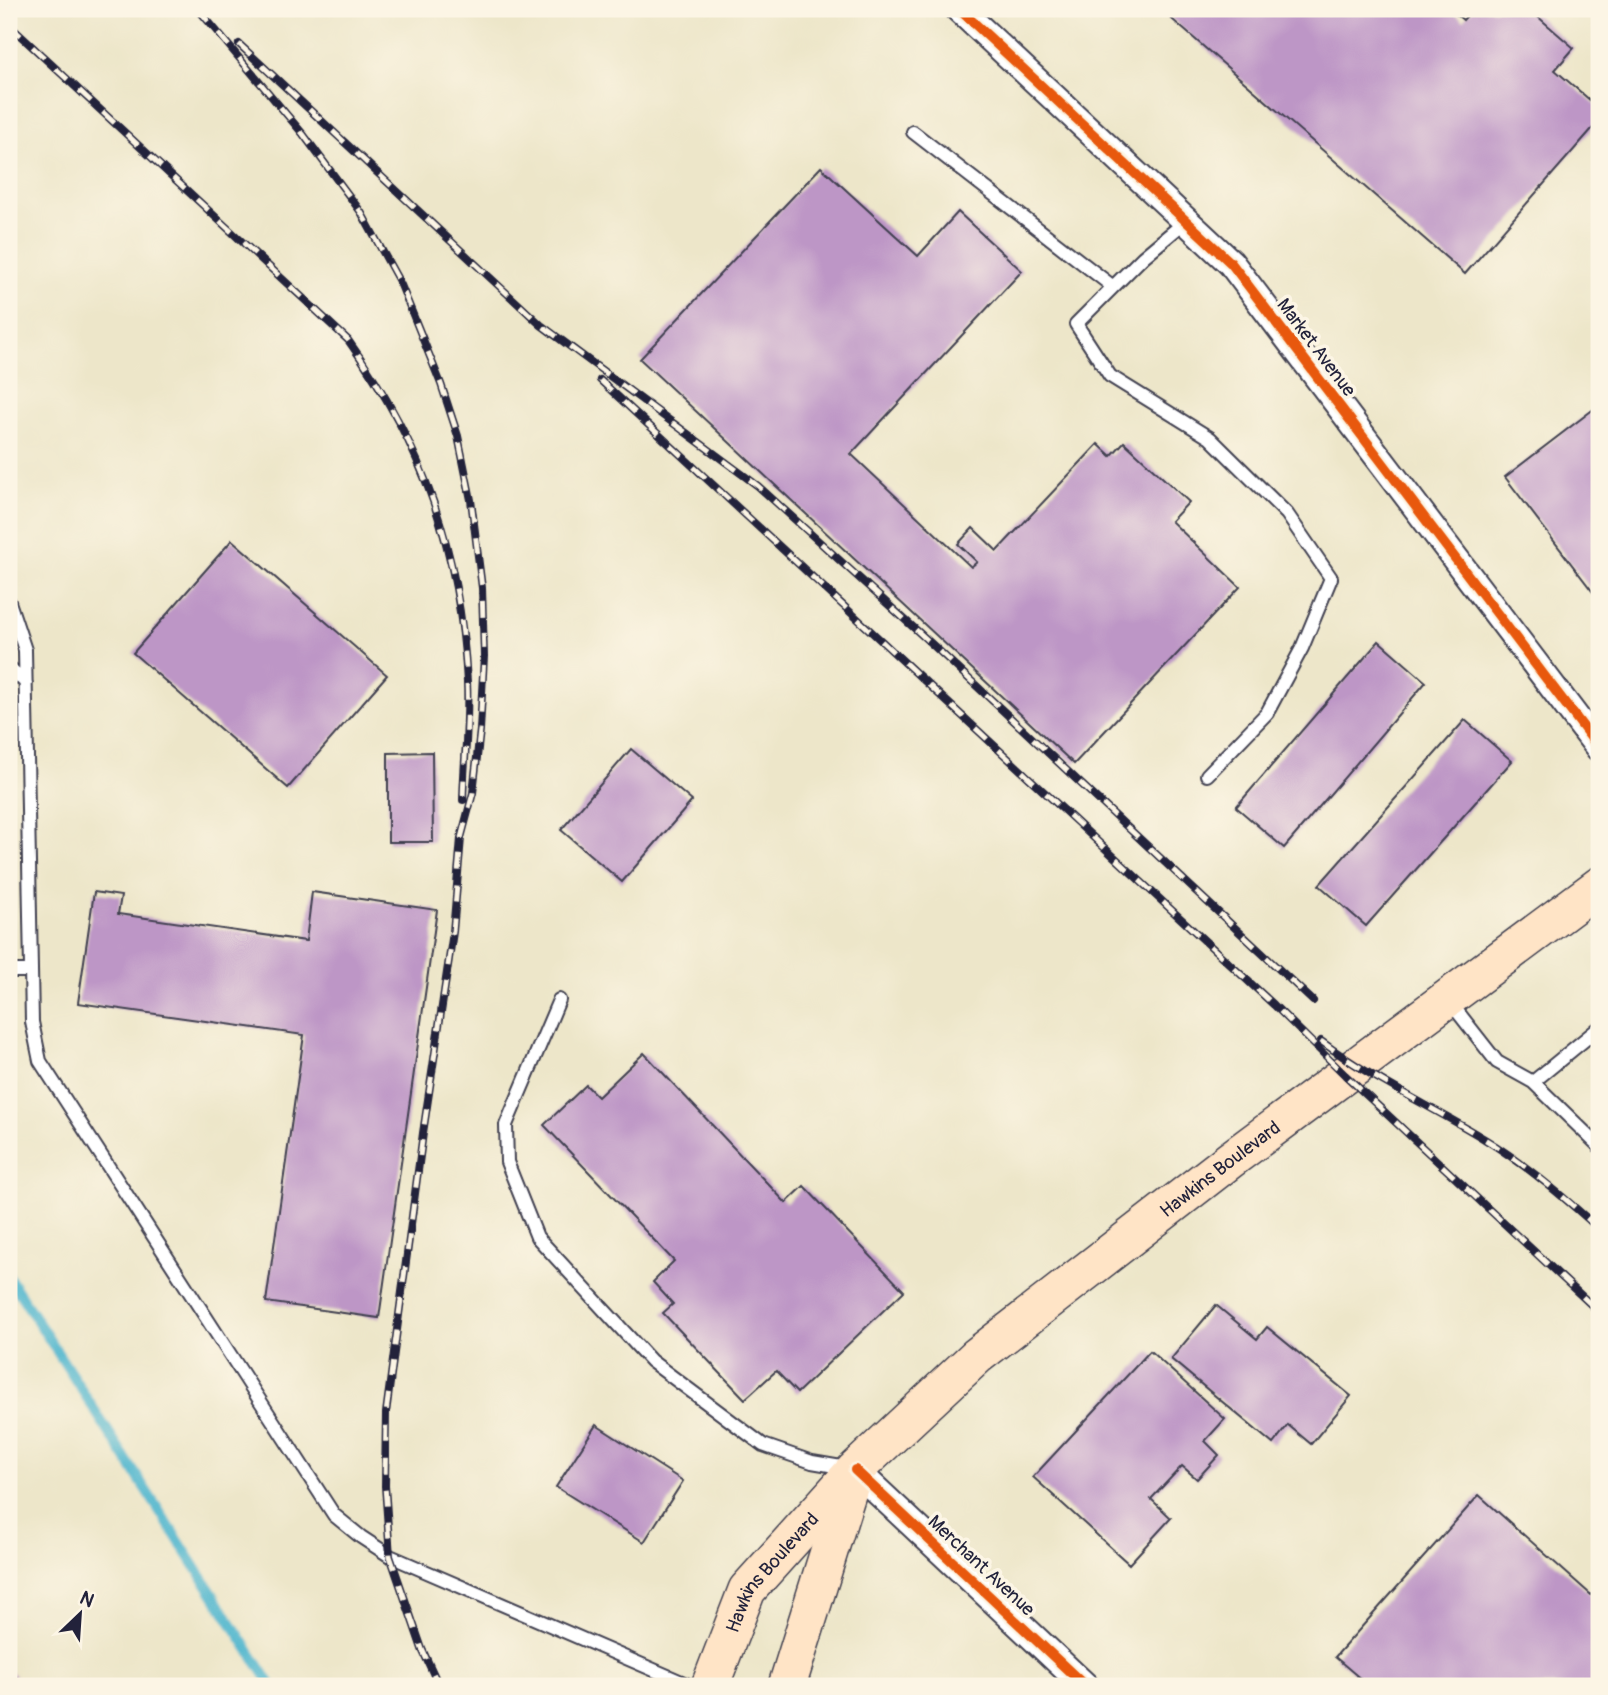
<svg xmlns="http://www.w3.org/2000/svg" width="1608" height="1695" font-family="Pangolin,sans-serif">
<rect width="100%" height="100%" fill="#fcf5e5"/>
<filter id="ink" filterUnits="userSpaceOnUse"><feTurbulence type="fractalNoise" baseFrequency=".0143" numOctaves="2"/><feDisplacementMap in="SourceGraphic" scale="14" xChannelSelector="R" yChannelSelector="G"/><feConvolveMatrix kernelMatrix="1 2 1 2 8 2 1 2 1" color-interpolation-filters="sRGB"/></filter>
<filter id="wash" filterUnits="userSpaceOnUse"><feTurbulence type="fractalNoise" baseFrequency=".00686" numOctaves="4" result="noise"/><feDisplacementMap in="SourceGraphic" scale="28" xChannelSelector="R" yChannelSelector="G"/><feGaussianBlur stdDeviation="1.57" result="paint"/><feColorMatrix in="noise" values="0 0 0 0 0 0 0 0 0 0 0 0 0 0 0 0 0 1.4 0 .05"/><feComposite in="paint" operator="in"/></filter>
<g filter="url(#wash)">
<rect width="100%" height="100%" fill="#ede6c9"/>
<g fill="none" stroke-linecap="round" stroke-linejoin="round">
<path stroke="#50b6ce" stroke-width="10" d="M9 1277 272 1686"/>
</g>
<g id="blocks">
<path fill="#bd96c6" d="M1170 9H1450L1463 20 1473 9H1529L1574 48 1555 70 1599 108V121L1465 274 1166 14Z
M821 167 918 256 958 212 1022 271 851 454 971 567 977 562 958 544 973 528 997 551 1098 444 1111 456 1124 442 1189 502 1171 521 1240 587 1074 764 640 359Z
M1599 405V600L1505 477Z
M232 540 387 675 288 788 133 653Z
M1379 641 1426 682 1284 848 1236 807Z
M1465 720 1512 761 1366 926 1319 885Z
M631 749 692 801 622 882 561 830Z
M432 752 433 842H388V753Z
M94 892 121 896 118 914 306 941 312 892 437 910 379 1318 266 1302 304 1035 78 1003Z
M644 1053 786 1203 804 1186 904 1291 797 1393 776 1371 745 1399 663 1313 673 1304 653 1282 674 1261 544 1125 586 1085 598 1097Z
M1216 1305 1257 1339 1267 1327 1351 1396 1311 1444 1288 1425 1273 1444 1171 1359Z
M1150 1351 1225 1419 1205 1441 1219 1455 1197 1479 1182 1466 1151 1499 1171 1518 1129 1564 1033 1477Z
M596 1425 683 1481 644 1542 556 1487Z
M1479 1495 1599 1602V1686H1369L1335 1657Z
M9 1670 13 1673 22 1686H9Z"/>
</g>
</g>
<g filter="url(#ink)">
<use href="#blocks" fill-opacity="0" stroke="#403f50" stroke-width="2"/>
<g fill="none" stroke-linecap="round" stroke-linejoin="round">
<g stroke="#403f50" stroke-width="16">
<path id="lane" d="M913 132 1112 286
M1186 221 1143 257 1076 324 1110 376 1210 438 1287 514 1331 578 1302 648 1267 713 1207 775
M9 602 25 650 32 1022 40 1061 334 1515 361 1537 390 1556 691 1686
M9 667 26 683
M9 971H31
M559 1000 506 1125 507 1162 537 1237 651 1361 763 1445 812 1462 847 1468
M1450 1002 1497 1062 1533 1082
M1599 1028 1533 1082 1599 1146"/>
</g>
<g stroke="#403f50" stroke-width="30">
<path id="street" d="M959 9 1231 263 1599 748
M855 1470 1085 1686"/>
</g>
<g stroke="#403f50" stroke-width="40">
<g id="secondary">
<path id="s1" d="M710 1686 747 1590 855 1470 977 1356 1230 1160 1599 886"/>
<path d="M787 1686 851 1481"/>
</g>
</g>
<use href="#lane" stroke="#fff" stroke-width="12"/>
<use href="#street" stroke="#fff" stroke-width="26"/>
<use href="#secondary" stroke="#ffe4c6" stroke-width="37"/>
<g stroke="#22223b" stroke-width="8">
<path id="rail" d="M198 9 303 134 361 212 401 285 441 384 458 436 471 500 482 588 484 656 480 730 473 793 461 838 453 932 423 1133 386 1413 385 1486 390 1556 422 1649 439 1686
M9 25 348 340C424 446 460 552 467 682 469 721 464 761 463 800
M239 44 541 325 758 486 935 647 1313 1001
M600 380 1274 1005 1345 1075 1599 1312
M1321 1041C1373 1080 1431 1106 1486 1140 1527 1165 1564 1197 1599 1229"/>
</g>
<use href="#rail" stroke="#fcf5e5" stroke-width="5" stroke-dasharray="16" stroke-linecap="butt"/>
<g stroke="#fcf5e5" stroke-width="15">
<path id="cycleway" d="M959 9 1231 263 1599 748
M855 1470 1085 1686"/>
</g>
<use href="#cycleway" stroke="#e8590c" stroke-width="10"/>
</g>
</g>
<g text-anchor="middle" stroke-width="7" stroke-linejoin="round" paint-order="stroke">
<g font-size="19" fill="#22223b" stroke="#fcf5e5">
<text transform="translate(1317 347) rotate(53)" y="7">Market Avenue</text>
<text dy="7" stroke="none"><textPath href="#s1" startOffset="738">Hawkins Boulevard</textPath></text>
<text transform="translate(982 1565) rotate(43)" y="7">Merchant Avenue</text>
<text dy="7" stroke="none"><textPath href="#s1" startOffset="131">Hawkins Boulevard</textPath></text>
</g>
</g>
<rect width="1608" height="1695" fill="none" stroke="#fcf5e5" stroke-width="35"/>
<g transform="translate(80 1614) rotate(25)" stroke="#fcf5e5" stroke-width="5" paint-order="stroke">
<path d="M0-5L12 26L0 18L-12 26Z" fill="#22223b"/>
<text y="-10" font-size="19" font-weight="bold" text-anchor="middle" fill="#22223b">N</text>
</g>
</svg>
